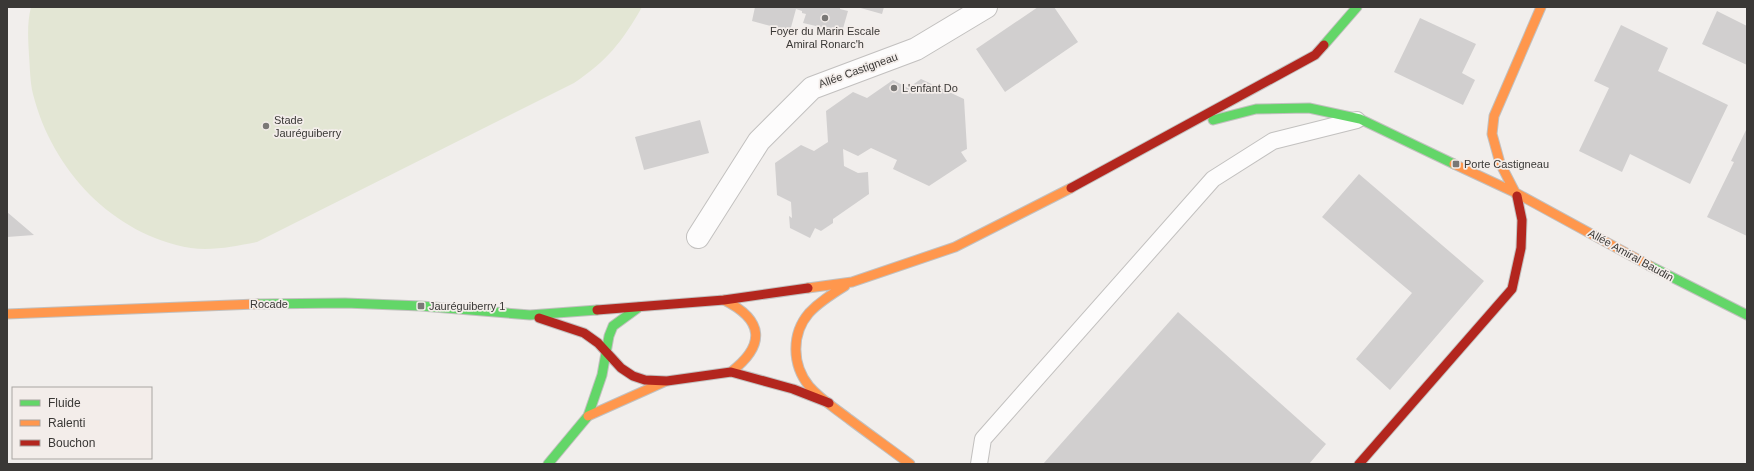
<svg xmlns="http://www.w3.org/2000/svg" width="1754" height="471" font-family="Arial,sans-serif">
<rect width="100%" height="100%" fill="#f1eeec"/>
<path fill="#e3e6d4" d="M31 7H642C622 42 607 61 574 83L257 242C236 246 213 251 191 248 113 235 52 170 33 94 30 82 30 68 29 55 28 38 27 23 31 7Z"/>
<path fill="#d1cfcf" d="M755 7H840V9L848 11 842 32 803 23 806 14 802 13V11L796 9 790 31 752 21Z
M857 7H884L882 14Z
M1038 7H1054L1078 42 1005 92 976 49Z
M1717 11 1747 26V65L1702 44Z
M1420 18 1476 44 1462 73 1475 80 1463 105 1394 72Z
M1621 25 1668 48 1658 71 1728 105 1690 184 1630 154 1622 172 1579 151 1609 88 1594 81Z
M921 79 964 99 967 149 961 152 967 161 929 186 893 169 897 160 871 148 858 156 843 149 844 166 858 173 868 172 869 194 833 219V223L821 231 815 228 810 238 790 228 789 216 792 218 791 202 777 195 775 163 801 145 814 151 828 142 826 111 853 92 867 98 893 80 908 88Z
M700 120 709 153 644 170 635 137Z
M1747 128V236L1707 217 1734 162 1731 161Z
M1359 174 1484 281 1390 390 1356 359 1412 293 1322 217Z
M7 212 34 235 7 237Z
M1178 312 1326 444 1309 464H1043Z"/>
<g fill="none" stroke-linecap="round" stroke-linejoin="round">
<g stroke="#c2c0bf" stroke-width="18">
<path id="lane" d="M979 464 983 439 1213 179 1273 141 1357 120"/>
</g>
<g stroke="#c2c0bf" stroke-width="24">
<path id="street" d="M698 237 759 141 812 88 916 49 986 7"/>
</g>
<g stroke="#c2c0bf" stroke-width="11">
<path id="fast" d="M1324 45 1357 7
M1213 120 1256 109 1309 108 1360 119 1454 164
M1650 266 1747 315
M257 304 345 303 421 306 530 315 597 310
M548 464 588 416 602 375 609 336 613 326 639 307"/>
</g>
<g stroke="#c2c0bf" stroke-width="11">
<path id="slow" d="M1454 164 1516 193 1650 266
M1517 196 1500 163 1492 134 1494 116 1541 7
M845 286C832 294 819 302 809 313 791 334 792 365 809 386 820 399 835 408 849 419 869 434 890 449 910 464
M808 288 852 282 955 247 1071 188
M724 300C764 320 766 345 731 372
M7 314 257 304
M588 416 664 382"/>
</g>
<g stroke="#c2c0bf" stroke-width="11">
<path id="jam" d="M1071 188 1315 55 1324 45
M597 310 724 300 808 288
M539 318 584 333 598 343 621 368 633 376 645 380 667 381 731 372 793 389 829 403
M1359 464 1512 289 1521 248 1522 220 1517 196"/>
</g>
<use href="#lane" stroke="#fdfcfc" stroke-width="16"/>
<use href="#street" stroke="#fdfcfc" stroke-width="22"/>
<use href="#fast" stroke="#63d668" stroke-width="9"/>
<use href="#slow" stroke="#ff974d" stroke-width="9"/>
<use href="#jam" stroke="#b3261e" stroke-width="9"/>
</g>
<g fill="#7a7876" stroke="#f3edea" stroke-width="1.5">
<circle cx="825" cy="18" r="4"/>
<circle cx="894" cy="88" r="4"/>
<circle cx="266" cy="126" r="4"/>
<rect x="1452" y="160" width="8" height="8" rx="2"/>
<rect x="417" y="302" width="8" height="8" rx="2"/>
</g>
<g text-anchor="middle" stroke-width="3.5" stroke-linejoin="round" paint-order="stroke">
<g font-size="11" fill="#3a3836" stroke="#f3edea" text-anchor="start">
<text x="825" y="35" text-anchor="middle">Foyer du Marin Escale<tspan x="825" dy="13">Amiral Ronarc'h</tspan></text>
<text x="902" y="92">L'enfant Do</text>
<text x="274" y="124">Stade<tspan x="274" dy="13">Jauréguiberry</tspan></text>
<text x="1464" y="168">Porte Castigneau</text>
<text x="429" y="310">Jauréguiberry 1</text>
</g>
<g font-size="11" fill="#3a3836" stroke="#f3edea">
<text transform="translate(858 70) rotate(-20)" y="4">Allée Castigneau</text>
<text transform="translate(1631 255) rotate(29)" y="4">Allée Amiral Baudin</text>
<text x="269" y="308">Rocade</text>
</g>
</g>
<rect width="1754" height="471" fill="none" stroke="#3a3836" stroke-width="16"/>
<rect x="12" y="387" width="140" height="72" fill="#f3edea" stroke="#a9a5a2"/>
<rect x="20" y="400" width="20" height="6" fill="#63d668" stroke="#a9a5a2"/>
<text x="48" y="407" font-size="12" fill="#3a3836">Fluide</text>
<rect x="20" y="420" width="20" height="6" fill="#ff974d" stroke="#a9a5a2"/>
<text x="48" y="427" font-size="12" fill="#3a3836">Ralenti</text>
<rect x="20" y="440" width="20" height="6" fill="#b3261e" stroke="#a9a5a2"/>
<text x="48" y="447" font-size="12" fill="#3a3836">Bouchon</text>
</svg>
